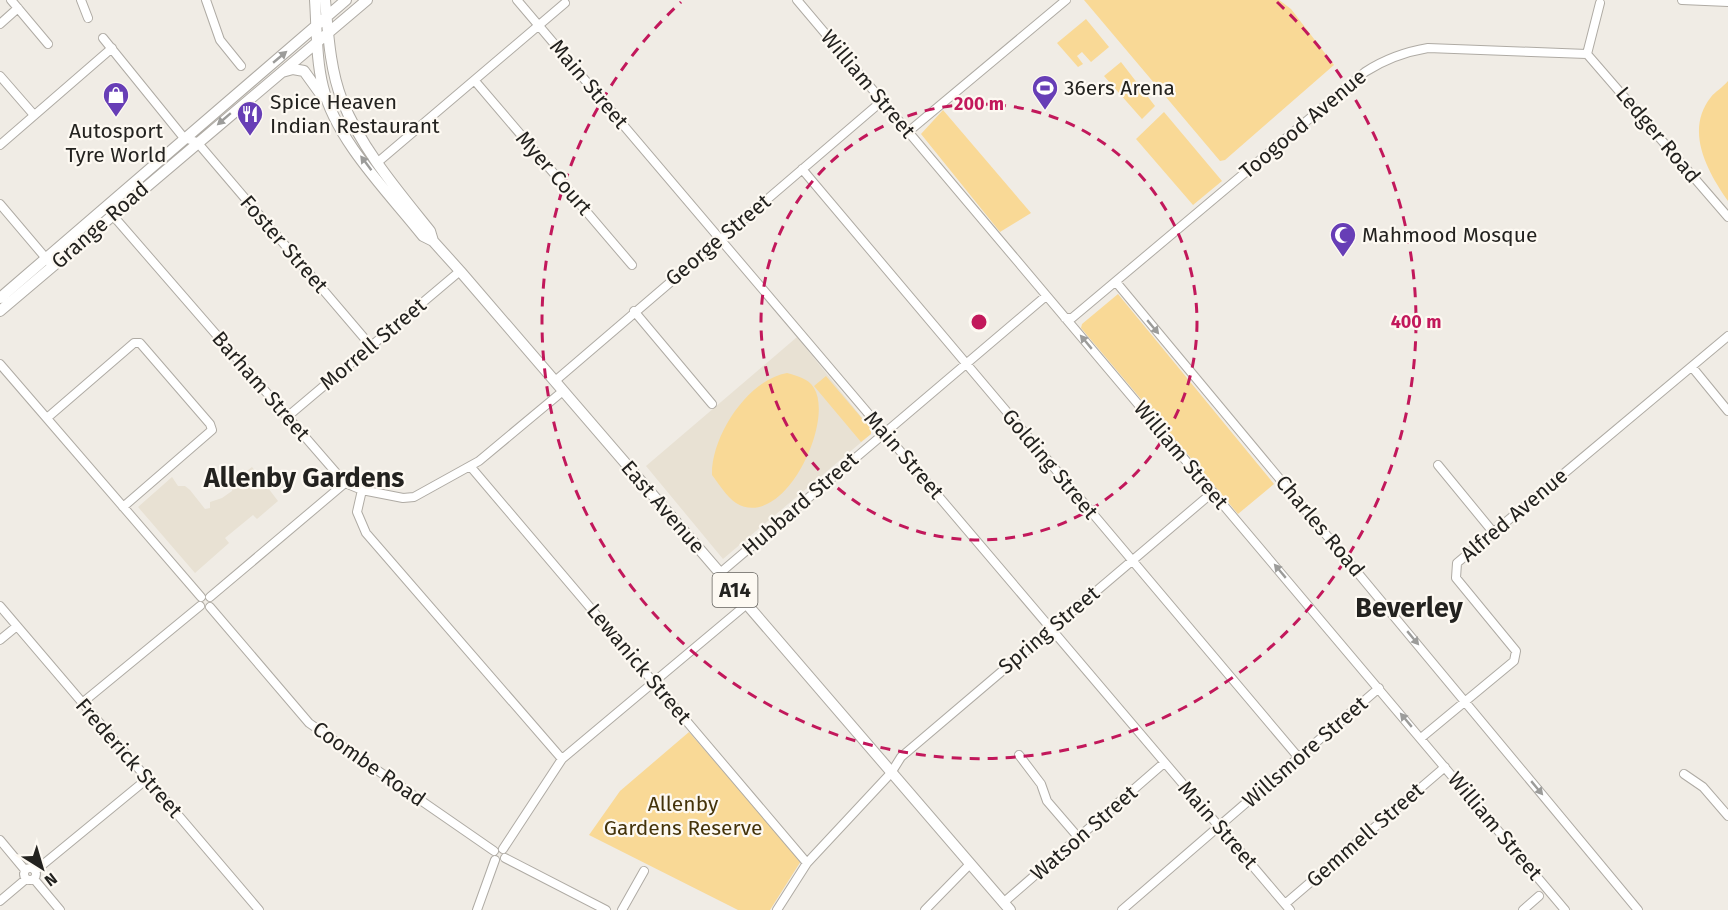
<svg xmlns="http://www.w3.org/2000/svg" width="1728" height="910" font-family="'Fira Sans',sans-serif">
<rect width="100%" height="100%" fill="#f0ece5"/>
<path fill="#e8e1d3" d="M797 337 871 429V434L723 559 646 466Z
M252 467 278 501 257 519 253 515 225 538 229 543 195 573 138 507 172 477 178 486H185L190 490 205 509 210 508V502L222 498 232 491 234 481Z"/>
<path fill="#f9d996" d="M1084 0H1279L1291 9 1334 65 1225 160 1220 161Z
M1086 19 1109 47 1091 62 1082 52 1077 56 1083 64 1078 67 1057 43Z
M1121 62 1155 106 1142 119 1104 76Z
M1728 81V201C1708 172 1684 131 1711 97 1715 92 1723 87 1728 81Z
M943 110 1031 213 1000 232 921 134Z
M1164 112 1222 181 1193 205 1136 139Z
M1118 294 1274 484 1238 514 1081 328 1082 324Z
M787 373C797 376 808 378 814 388 835 422 783 532 736 503 726 496 719 484 712 475 711 437 747 380 787 373Z
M826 376 871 429V434L861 442 814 386Z
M689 732 801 861 770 910H738L589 835 620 791Z"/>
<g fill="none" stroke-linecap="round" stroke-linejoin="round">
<g stroke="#afaba4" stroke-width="10">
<path id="minor" d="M11 0 48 44
M81 0 88 18
M206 0 220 40 241 66
M517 0 1290 910
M797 0 1565 910
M1682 0 1728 2
M0 24 18 8
M103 38 184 138 197 142 371 346
M1587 54 1600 3
M0 76 34 115
M475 81 632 265
M908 132 1066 0
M0 145 112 48
M378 162 565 3
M802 169 1299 758
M0 204 50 263
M109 211 345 483 362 490 357 512 366 533 562 759
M1116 282 1638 910
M634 311 712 404
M1065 318H1072L1365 72C1385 59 1404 52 1428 48L1587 54 1728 217
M0 364 201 597
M1692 367 1728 411
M555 381 882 101
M287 417 460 271
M47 418 134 343H140L210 424 212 430 123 507
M1438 465 1493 532
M470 466 807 863
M362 490 403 498 414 497 479 461 563 391
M720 573 1046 296
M210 597 345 483
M0 606 259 910
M210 607 309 723 494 851
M0 640 17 626
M82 703 200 606
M1421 738 1514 661 1516 651 1456 578 1457 563 1728 336
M1019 755 1041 784 1047 801 1078 837
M1684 774 1703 787 1728 816
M0 840 25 870
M503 849 562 759 747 604
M505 858 606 910
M24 874a6 6 0 1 1 12 0a6 6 0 1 1-12 0Z
M35 871 147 779
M34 879 60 910
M0 901 26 879
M1003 903 1164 763
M1285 904 1445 767
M477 910 495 860
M622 910 644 871
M777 910 807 863 891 773 901 757 1213 492
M925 910 970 864
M1122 910 1379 688
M1523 910 1539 896"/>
</g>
<g stroke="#afaba4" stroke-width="12">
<path id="major" d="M315 0C317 29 316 59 323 87 336 141 390 194 423 236L433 241 460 271 1010 910
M325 0C328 32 330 70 342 100 361 148 398 191 430 231L433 241
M282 72 293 69 304 71 322 96
M0 298 346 0
M0 311 367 0"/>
</g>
<use href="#minor" stroke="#fff" stroke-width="8"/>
<use href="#major" stroke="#fff" stroke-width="10"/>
</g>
<defs><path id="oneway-solid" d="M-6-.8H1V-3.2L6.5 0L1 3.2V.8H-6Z" transform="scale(1.5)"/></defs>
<g fill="#9c9c9a">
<use href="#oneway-solid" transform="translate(280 57) rotate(-40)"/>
<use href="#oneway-solid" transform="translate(224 119) rotate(139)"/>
<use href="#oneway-solid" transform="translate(366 163) rotate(-127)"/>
<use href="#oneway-solid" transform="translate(1153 327) rotate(50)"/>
<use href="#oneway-solid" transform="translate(1086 342) rotate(-130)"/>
<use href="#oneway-solid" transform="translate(1280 571) rotate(-130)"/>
<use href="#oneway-solid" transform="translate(1413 638) rotate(50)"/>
<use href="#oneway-solid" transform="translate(1406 720) rotate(-130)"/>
<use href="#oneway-solid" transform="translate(1537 788) rotate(50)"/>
</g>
<g fill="none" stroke="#c2185b" stroke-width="3" stroke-dasharray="10 8">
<circle cx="979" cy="322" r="218"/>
<path d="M1277 2A437 437 0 1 1 681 2"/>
</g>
<defs>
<g id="stadium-pin" transform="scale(1.35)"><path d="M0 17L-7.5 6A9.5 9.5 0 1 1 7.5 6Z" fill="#673eb6" stroke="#fdf9f2"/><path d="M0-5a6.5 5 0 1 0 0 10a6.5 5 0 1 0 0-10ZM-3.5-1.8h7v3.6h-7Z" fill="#fff"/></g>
<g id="shop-pin" transform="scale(1.35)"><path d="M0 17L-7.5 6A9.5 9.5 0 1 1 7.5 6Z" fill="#673eb6" stroke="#fdf9f2"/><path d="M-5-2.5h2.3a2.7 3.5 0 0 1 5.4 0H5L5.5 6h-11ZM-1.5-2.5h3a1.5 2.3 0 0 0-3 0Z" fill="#fff"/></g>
<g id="restaurant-pin" transform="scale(1.35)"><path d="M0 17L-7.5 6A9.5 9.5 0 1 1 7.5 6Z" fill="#673eb6" stroke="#fdf9f2"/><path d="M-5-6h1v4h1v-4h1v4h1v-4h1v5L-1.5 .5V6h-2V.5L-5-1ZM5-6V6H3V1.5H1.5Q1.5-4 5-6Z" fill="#fff"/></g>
<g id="mosque-pin" transform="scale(1.35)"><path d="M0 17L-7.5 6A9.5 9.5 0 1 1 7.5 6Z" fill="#673eb6" stroke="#fdf9f2"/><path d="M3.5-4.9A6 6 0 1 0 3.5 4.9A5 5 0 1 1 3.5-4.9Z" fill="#fff"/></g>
</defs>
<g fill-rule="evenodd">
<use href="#stadium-pin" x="1045" y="88"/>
<use href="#shop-pin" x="116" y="95"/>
<use href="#restaurant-pin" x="250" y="114"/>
<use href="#mosque-pin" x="1343" y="235"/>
</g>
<g text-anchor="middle" stroke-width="4.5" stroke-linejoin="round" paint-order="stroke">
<rect fill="#fdf9f2" stroke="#64625e" stroke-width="1.5" x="712.5" y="573" width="45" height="34" rx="4.5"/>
<g font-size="20" font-weight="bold" fill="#23221f">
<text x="735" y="597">A14</text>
</g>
<g font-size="21" fill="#23221f" stroke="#fdf9f2">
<text transform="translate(589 84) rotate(50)" y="7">Main Street</text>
<text transform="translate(868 84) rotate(50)" y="7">William Street</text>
<text transform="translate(1303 124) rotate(-40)" y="7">Toogood Avenue</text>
<text transform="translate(1658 135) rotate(50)" y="7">Ledger Road</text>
<text transform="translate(554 173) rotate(49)" y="7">Myer Court</text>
<text transform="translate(100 225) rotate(-41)" y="7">Grange Road</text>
<text transform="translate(718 240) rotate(-40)" y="7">George Street</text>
<text transform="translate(284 244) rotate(49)" y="7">Foster Street</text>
<text transform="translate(373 344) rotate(-40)" y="7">Morrell Street</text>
<text transform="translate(261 386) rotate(49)" y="7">Barham Street</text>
<text transform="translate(904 455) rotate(49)" y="7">Main Street</text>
<text transform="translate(1181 455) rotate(50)" y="7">William Street</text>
<text transform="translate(1050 464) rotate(50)" y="7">Golding Street</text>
<text transform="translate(800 504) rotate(-41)" y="7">Hubbard Street</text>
<text transform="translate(663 507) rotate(49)" y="7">East Avenue</text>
<text transform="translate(1514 515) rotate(-40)" y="7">Alfred Avenue</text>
<text transform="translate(1320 526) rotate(50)" y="7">Charles Road</text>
<text transform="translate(1049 630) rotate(-40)" y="7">Spring Street</text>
<text transform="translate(639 664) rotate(50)" y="7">Lewanick Street</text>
<text transform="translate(1305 752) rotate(-41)" y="7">Willsmore Street</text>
<text transform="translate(129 758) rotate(49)" y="7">Frederick Street</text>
<text transform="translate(369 764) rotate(35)" y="7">Coombe Road</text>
<text transform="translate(1218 825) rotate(49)" y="7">Main Street</text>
<text transform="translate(1495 826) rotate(50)" y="7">William Street</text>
<text transform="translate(1084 833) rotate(-41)" y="7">Watson Street</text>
<text transform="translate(1365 835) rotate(-41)" y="7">Gemmell Street</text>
</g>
<g font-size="21" fill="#23221f" stroke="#fdf9f2" text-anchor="start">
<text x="1064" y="95">36ers Arena</text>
<text x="270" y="109">Spice Heaven<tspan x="270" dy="24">Indian Restaurant</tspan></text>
<text x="116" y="138" text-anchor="middle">Autosport<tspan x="116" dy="24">Tyre World</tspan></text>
<text x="1362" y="242">Mahmood Mosque</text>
</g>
<g font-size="21" fill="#44330a" stroke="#fdf9f2">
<text x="683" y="811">Allenby<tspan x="683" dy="24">Gardens Reserve</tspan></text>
</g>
<g font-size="27" font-weight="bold" fill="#23221f" stroke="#fdf9f2">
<text x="304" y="487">Allenby Gardens</text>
<text x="1409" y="617">Beverley</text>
</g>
</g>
<circle cx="979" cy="322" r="9" fill="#c2185b" stroke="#fdf9f2" stroke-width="3"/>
<g font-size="18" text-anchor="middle" font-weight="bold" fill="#c2185b" stroke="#fdf9f2" stroke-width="4.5" stroke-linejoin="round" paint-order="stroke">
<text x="979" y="110">200 m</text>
<text x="1416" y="328">400 m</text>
</g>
<g transform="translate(42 868) rotate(143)" stroke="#fdf9f2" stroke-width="4.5" paint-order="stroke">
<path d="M0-4.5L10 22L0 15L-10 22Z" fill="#23221f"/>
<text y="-9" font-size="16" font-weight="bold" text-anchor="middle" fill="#23221f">N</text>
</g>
</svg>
